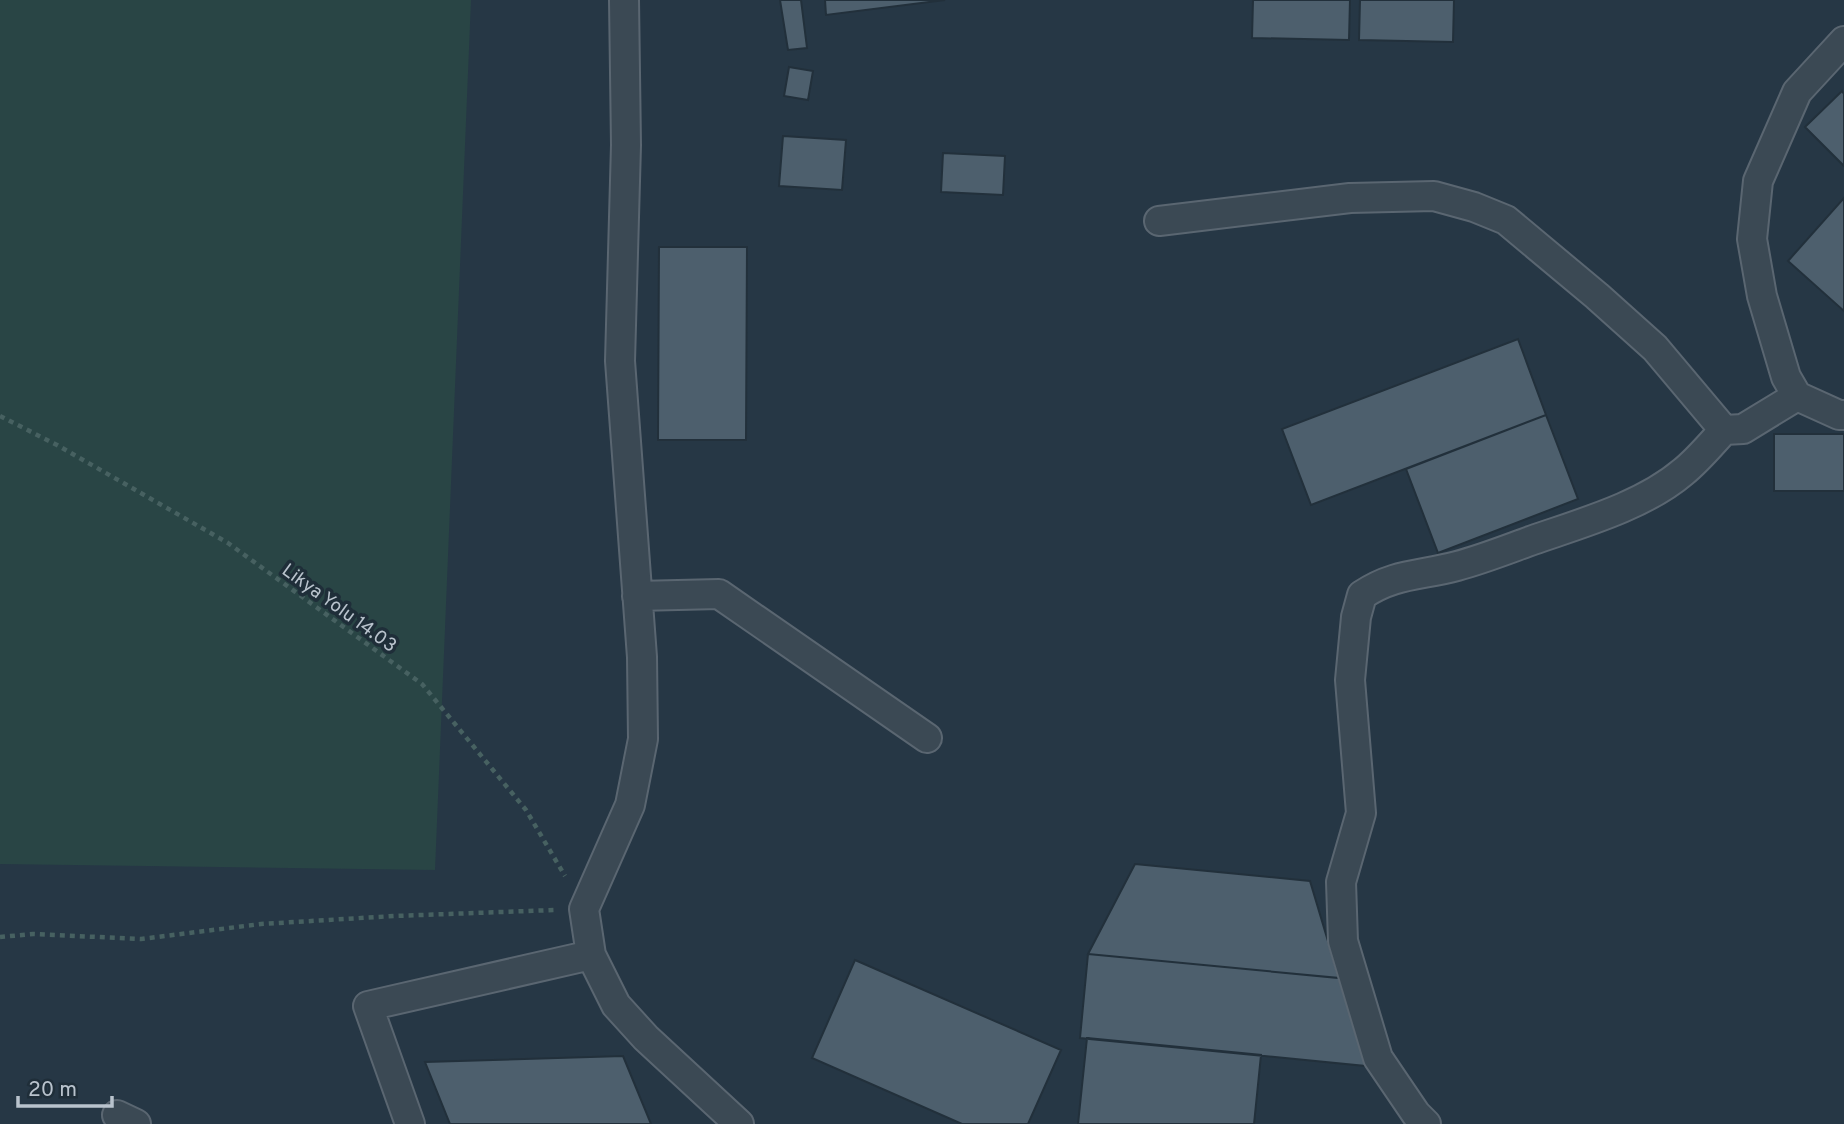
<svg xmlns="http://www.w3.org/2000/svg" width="1844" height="1124" font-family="Overpass,sans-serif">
<rect width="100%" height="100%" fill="#263745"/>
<path fill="#294545" d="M0 0H471L435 870 0 864Z"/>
<path fill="#4d5f6d" stroke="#22303b" stroke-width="2" d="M780 0H801L807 48 788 50Z
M825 0H945L826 15Z
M1253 0H1350L1349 40 1252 38Z
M1360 0H1454L1453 42 1359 40Z
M789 67 813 71 808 100 784 96Z
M1842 91 1844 94V166L1805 127Z
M783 136 846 140 842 190 779 186Z
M943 153 1005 156 1003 195 941 192Z
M1844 198V311L1788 261Z
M659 247H747L746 440H658Z
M1518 339 1546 415 1311 505 1282 429Z
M1546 415 1578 499 1438 553 1406 469Z
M1774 434H1844V491H1774Z
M1135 864 1310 881 1339 978 1088 954Z
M1088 954 1339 978 1366 1066 1080 1038Z
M855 960 1061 1050 1028 1124H962L812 1058Z
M1087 1038 1261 1055 1254 1124H1078Z
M623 1056 651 1124H450L425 1062Z"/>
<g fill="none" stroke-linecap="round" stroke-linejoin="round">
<g stroke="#5a6671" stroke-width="32">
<path id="street" d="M624 0 626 145 620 361 642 657 643 739 630 805 584 909 591 955 616 1005 646 1038 739 1124
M1844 41 1797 92 1758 181 1752 239 1762 296 1786 377 1797 396 1839 415H1844
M1159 221 1350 198 1434 196 1474 207 1506 220 1597 296 1655 348 1724 430
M637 596 719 594 927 738
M117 1115 136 1124
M410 1124 368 1006 591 955
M1426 1124 1416 1114 1378 1058 1343 941 1341 882 1361 813 1350 680 1356 617 1362 595C1395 573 1420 576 1457 566 1483 559 1508 549 1533 540 1582 523 1643 506 1683 472 1698 460 1711 444 1724 430L1743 429 1797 396"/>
</g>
<path stroke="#476161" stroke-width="4.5" stroke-dasharray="5 5" stroke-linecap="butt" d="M0 416 57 445 228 543 422 684 526 810 565 876
M0 937 33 934 141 939 261 924 394 916 554 910"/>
<use href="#street" stroke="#3b4954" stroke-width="28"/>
</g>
<g text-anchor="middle" stroke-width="7" stroke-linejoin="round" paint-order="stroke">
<g font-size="19" fill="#b9c3cd" stroke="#1f2e39">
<text transform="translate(340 607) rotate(36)" y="7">Likya Yolu 14.03</text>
</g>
</g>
<path d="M18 1096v10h94v-10" fill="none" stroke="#b9c3cd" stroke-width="3.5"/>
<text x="28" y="1096" font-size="21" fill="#b9c3cd" stroke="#1f2e39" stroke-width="5" paint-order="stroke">20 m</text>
</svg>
